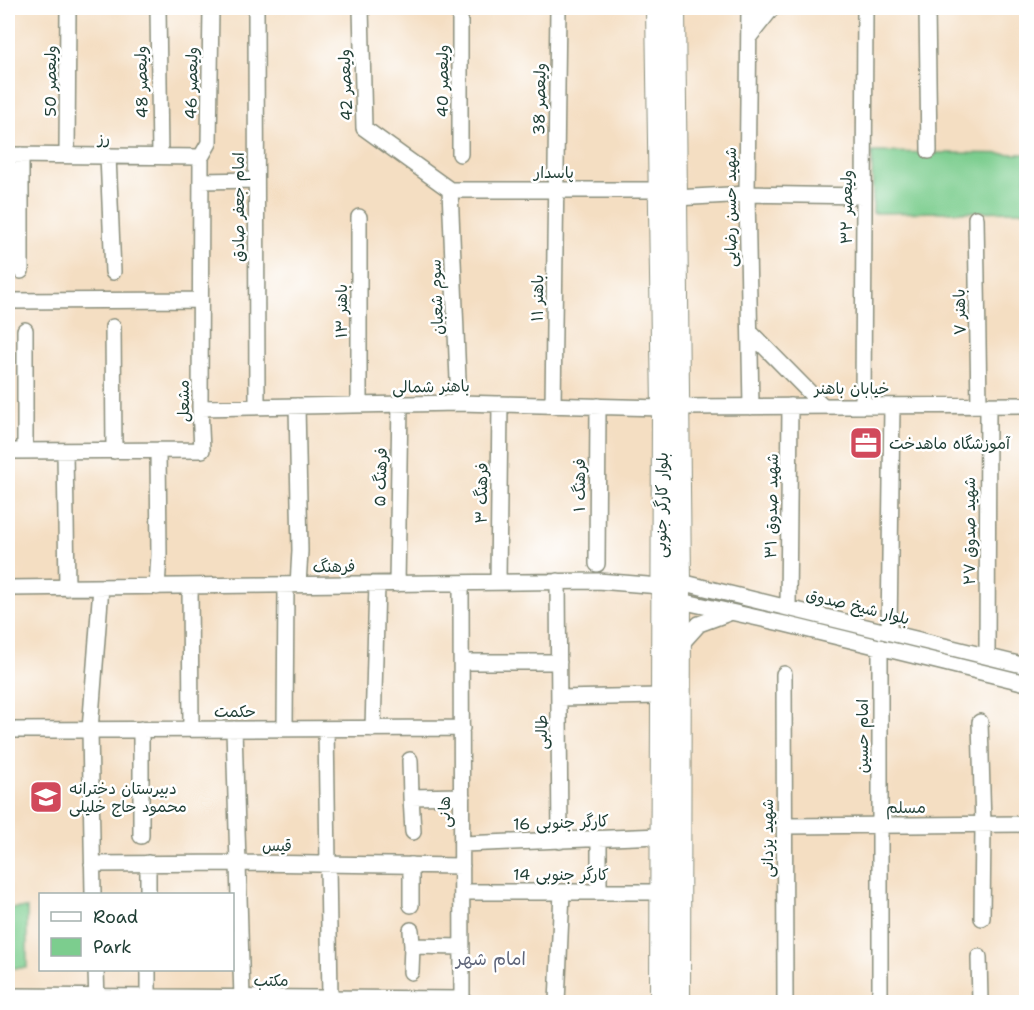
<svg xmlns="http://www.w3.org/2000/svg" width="1034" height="1010" font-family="'Shantell Sans','Playpen Sans Arabic',sans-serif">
<rect width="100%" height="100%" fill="#fff"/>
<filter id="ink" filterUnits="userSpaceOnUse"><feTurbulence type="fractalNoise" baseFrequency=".0167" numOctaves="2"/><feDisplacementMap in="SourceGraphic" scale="12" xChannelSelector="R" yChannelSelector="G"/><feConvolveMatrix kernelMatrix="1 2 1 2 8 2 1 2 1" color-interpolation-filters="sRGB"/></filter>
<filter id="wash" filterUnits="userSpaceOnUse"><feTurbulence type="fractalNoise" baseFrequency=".008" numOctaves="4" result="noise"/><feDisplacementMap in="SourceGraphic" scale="24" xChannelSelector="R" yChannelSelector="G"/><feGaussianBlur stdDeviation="1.35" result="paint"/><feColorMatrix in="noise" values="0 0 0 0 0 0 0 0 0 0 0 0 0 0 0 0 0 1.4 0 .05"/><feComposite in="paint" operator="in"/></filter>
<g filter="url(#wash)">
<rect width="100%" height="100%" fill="#f4dec2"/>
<path fill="#7ccd8e" stroke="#4e8561" stroke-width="1.5" d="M872 152 1026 154V211L873 213Z
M8 908H27V968H8Z"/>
</g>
<g filter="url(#ink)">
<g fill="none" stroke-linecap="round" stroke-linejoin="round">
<g stroke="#8a8e7b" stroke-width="18">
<path id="minor" d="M158 8 160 157
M256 8 257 407
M361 8 364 128 450 190
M460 8V154
M749 8 747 194 751 407
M927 8 929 151
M749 37 772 8
M8 155 201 157
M21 155V271
M67 155 68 8
M108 156 113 272
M201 181 256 180
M450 190 459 403
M450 190H657
M676 198 747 194 864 196
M359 217V405
M976 218 979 405
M8 301 200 300
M113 327 114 451
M25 330V451
M750 332 823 406
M297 406 300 551 298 585
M553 406 558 8
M863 406 865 8
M678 407 1026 405
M200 408 459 403 662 408
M8 451 202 450 200 408 201 157 209 143 211 8
M65 451 67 588
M597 564 598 406
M558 581 560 841
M498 582 500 404
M681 582 1026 666
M461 583 462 1002
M397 584 400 404
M190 586 191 729
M157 587 159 555 158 450
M8 588 598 581 660 586
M681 601 785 624 1026 683
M788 607 790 406
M889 632 892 406
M681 644 699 624 729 613
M880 647V1002
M987 656 988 405
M462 662H559
M784 674 785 1002
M559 698 660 696
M980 722 983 825 982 918
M234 729 242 998
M285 729 286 585
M326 729 330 998
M373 729 377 584
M8 730 462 728
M410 760 411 797
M785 826 1026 824
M413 832 411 797 462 796
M141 836V729
M463 844 660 836
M92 864 239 863 462 866
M462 892H660
M599 892V839
M93 894 90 730 101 587
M148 894V863
M411 905V865
M411 930 412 946 461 947
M979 957 980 1002
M96 970 97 1002
M148 970V998
M411 972 412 946
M8 996 462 999
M557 1002 562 892"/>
</g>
<g stroke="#8a8e7b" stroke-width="22">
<path id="major" d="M656 8 662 408 660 1002
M675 8 681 582 680 1002"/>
</g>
<use href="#minor" stroke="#fff" stroke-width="15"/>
<use href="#major" stroke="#fff" stroke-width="20"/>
</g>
</g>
<defs>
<g id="office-square" transform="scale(1.725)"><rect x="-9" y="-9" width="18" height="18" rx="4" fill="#d1495b" stroke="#fff"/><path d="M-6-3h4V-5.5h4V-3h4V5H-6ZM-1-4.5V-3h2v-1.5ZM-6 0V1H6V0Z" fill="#fff"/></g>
<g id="school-square" transform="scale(1.725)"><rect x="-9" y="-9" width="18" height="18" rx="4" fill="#d1495b" stroke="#fff"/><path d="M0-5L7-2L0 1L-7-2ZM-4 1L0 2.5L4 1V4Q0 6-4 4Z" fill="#fff"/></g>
</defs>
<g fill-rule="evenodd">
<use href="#office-square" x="866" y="443"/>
<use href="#school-square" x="46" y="797"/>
</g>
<g text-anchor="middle" stroke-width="5" stroke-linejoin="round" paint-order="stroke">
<g font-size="16" fill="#1f3d34" stroke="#fff">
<text transform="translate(50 81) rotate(-90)" y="6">ولیعصر 50</text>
<text transform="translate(442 81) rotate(-90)" y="6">ولیعصر 40</text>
<text transform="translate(141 82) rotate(-91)" y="6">ولیعصر 48</text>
<text transform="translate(191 83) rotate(-89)" y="6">ولیعصر 46</text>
<text transform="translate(345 85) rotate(-92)" y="6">ولیعصر 42</text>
<text transform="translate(539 99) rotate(-89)" y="6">ولیعصر 38</text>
<text transform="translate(104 138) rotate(1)" y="6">رز</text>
<text x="554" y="178">پاسدار</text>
<text transform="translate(238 207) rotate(-90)" y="6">امام جعفر صادق</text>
<text transform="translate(730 207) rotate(-90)" y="6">شهید حسن رضایی</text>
<text transform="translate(846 207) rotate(-90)" y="6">ولیعصر ۳۲</text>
<text transform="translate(436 297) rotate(-92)" y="6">سوم شعبان</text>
<text transform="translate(537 298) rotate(-89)" y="6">باهنر ۱۱</text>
<text transform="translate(341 311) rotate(-90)" y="6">باهنر ۱۳</text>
<text transform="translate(959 312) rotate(-91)" y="6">باهنر ۷</text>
<text transform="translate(431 386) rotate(-1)" y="6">باهنر شمالی</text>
<text x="852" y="394">خیابان باهنر</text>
<text transform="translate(183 401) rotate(-91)" y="6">مشعل</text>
<text transform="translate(380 477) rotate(-88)" y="6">فرهنگ ۵</text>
<text transform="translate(579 485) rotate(-90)" y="6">فرهنگ ۱</text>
<text transform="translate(481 493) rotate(-89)" y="6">فرهنگ ۳</text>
<text transform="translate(661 505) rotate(-89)" y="6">بلوار کارگر جنوبی</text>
<text transform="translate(771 506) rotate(-89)" y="6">شهید صدوق ۳۱</text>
<text transform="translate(969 531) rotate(-90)" y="6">شهید صدوق ۲۷</text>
<text transform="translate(334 566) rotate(-1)" y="6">فرهنگ</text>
<text transform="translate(858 606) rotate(14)" y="6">بلوار شیخ صدوق</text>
<text x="235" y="717">حکمت</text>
<text transform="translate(541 732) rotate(-90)" y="6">طالبی</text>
<text transform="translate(862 736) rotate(-90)" y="6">امام حسین</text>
<text x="906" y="813">مسلم</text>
<text transform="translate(444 812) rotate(-91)" y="6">هانی</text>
<text transform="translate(561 822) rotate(-2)" y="6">کارگر جنوبی 16</text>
<text transform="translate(767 838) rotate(-90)" y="6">شهید یزدانی</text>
<text x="277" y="851">قیس</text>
<text x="561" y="880">کارگر جنوبی 14</text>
<text x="271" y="986">مکتب</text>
</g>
<g font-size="16" fill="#1f3d34" stroke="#fff" text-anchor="start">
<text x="889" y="449">آموزشگاه ماهدخت</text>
<text x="69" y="794">دبيرستان دخترانه<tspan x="69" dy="18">محمود حاج خلیلی</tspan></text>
</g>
<g font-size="18" fill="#5e6478" stroke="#fff">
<text x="491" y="965">امام شهر</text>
</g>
</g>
<rect width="1034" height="1010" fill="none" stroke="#fff" stroke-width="30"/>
<rect x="39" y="893" width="195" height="78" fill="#ffffff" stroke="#a5b1ae" stroke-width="1.5"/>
<rect x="51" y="912" width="30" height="9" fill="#ffffff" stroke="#a5b1ae" stroke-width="1.5"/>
<text x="93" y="923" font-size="18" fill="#1f3d34">Road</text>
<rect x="51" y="938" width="30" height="18" fill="#7ccd8e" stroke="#a5b1ae" stroke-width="1.5"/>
<text x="93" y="953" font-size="18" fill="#1f3d34">Park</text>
</svg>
